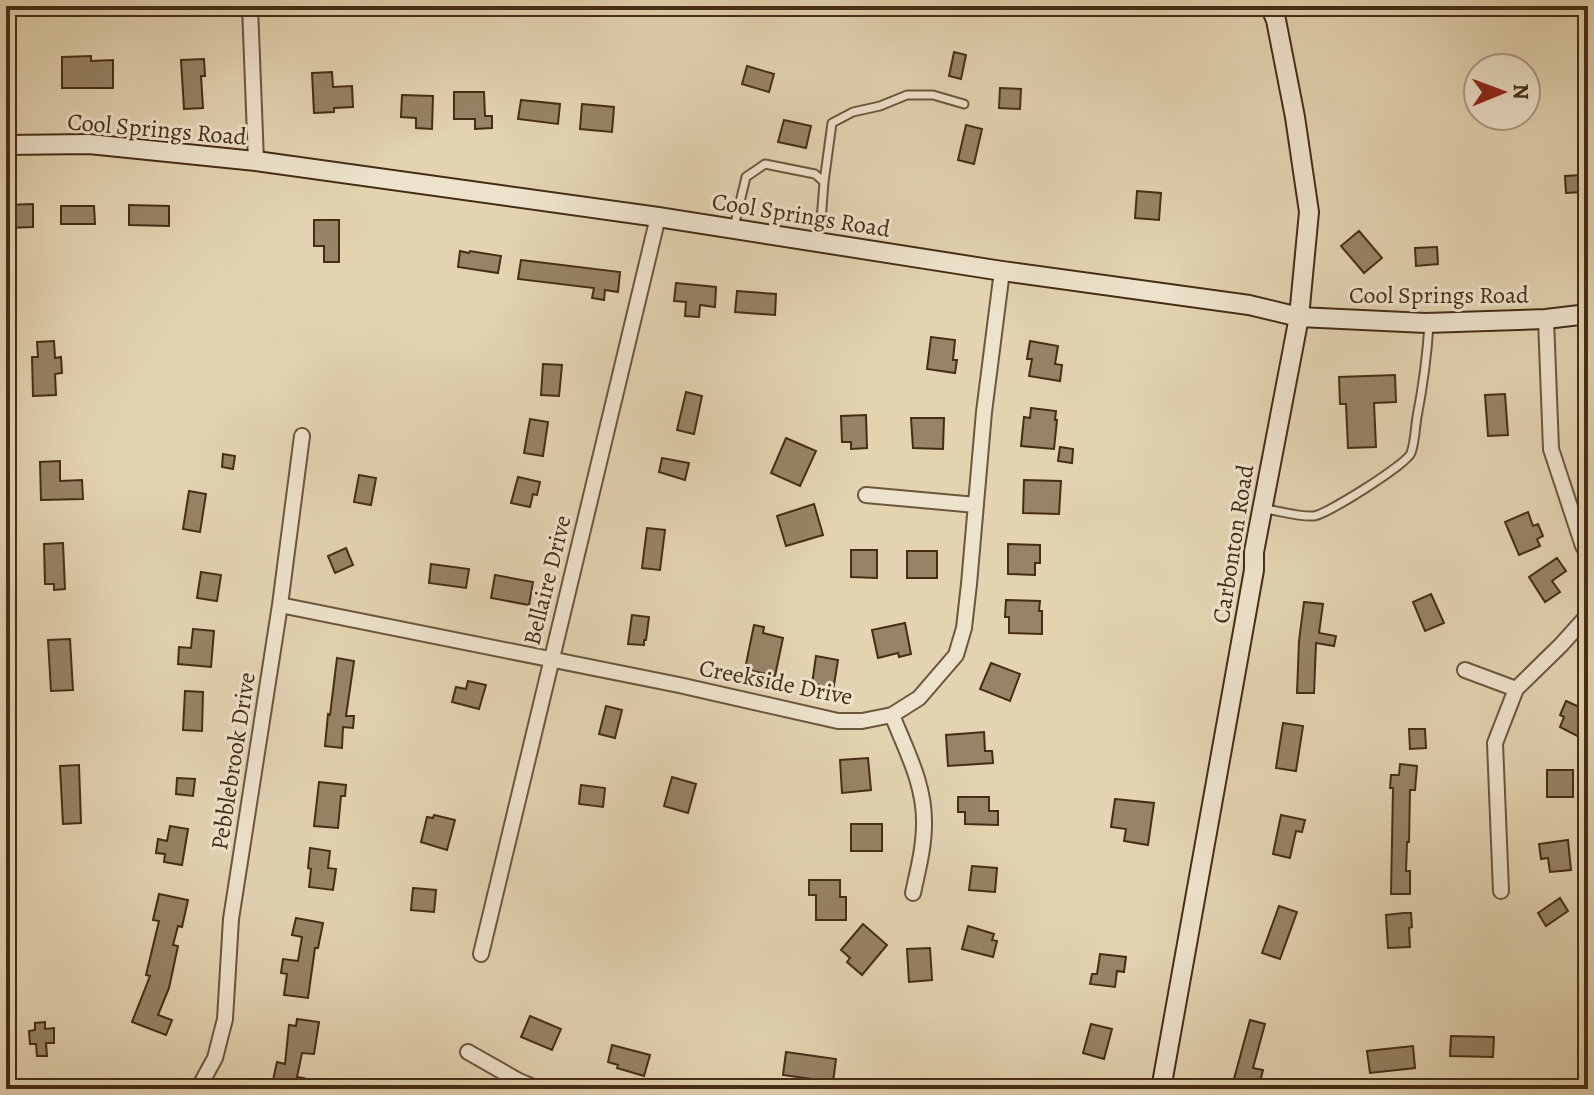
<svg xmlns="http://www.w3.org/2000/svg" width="1594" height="1095" font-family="Alegreya,serif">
<rect width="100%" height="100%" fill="#e3d3b1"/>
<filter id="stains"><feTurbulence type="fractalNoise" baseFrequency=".0025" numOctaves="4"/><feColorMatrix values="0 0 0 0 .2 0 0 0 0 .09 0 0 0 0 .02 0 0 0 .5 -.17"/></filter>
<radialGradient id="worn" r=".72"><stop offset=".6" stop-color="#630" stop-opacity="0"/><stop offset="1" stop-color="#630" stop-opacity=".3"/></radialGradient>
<path fill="#978366" stroke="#452d15" stroke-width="2" d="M954 52 966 55 961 79 949 76Z
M91 56V61L113 60V88H62V57Z
M204 59 205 76H201L203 108 184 109 181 60Z
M747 66 774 74 769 92 742 84Z
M332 72 333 87 352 86 353 107 334 108V112L314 113 312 73Z
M1000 88 1021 89 1020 109 999 108Z
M454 92H484L485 116H492V128L475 129V119H454Z
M402 95 433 96 432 129 416 128V118L401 117Z
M521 100 560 104 558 124 518 119Z
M582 104 614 107 612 132 580 129Z
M784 120 811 126 806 148 778 142Z
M966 125 982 129 974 164 958 160Z
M1582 175 1583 192 1566 193 1565 176Z
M1137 191 1161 193 1159 220 1135 218Z
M33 204V227L6 228V205Z
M129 205 169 206V226L129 225Z
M61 206H94L95 224H61Z
M314 220H339V262H324V246H314Z
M1359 231 1382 258 1364 273 1341 246Z
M1437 247 1438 264 1416 266 1415 248Z
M460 251 469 253 470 251 501 256 498 273 458 267Z
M521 260 620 272 618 292 605 290 604 300 592 298 594 288 518 279Z
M676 283 716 287 715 307 700 305 699 317 685 316 686 302 674 301Z
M737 291 776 294 775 315 735 312Z
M931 337 955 340 953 360H957L955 373 927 369Z
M54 341 55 358 61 357 62 373 55 374 56 395 33 396 32 357H38L37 342Z
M1030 341 1058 346 1055 364 1062 365 1060 381 1029 376 1032 359H1027Z
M543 364 562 365 559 396 541 395Z
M1395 375 1396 402 1374 403 1376 447 1348 448 1346 404H1340L1339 377Z
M686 392 702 396 694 434 677 430Z
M1505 394 1508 435 1488 436 1485 395Z
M1031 408 1056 411 1055 420H1057L1054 449 1021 446 1024 417 1030 418Z
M866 415 867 448 851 449V442H842L841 416Z
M911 418H944L943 449 913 448Z
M530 419 548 422 543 456 524 453Z
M786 438 816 451 800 486 771 473Z
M1060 447 1073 449 1072 463 1058 461Z
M223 454 235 456 233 469 222 467Z
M662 458 689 463 685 480 659 472Z
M60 461V481L82 480 83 499 41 500 40 462Z
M359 475 376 478 371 505 354 502Z
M518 477 540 482 537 495 533 494 530 507 511 503Z
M1024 480 1061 481 1059 514 1023 513Z
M189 491 206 494 200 532 183 529Z
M814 504 823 535 786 546 777 516Z
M1528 512 1533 526 1538 524 1543 536 1537 539 1540 546 1519 555 1505 522Z
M647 528 665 530 660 570 642 568Z
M63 543 65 589 54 590V584H45L44 544Z
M1008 544 1040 545V563H1035V575L1008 574Z
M346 548 353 565 335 573 328 556Z
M851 550H877V578L851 577Z
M907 551H937V578H907Z
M1557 558 1566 571 1552 581 1560 592 1545 602 1529 577Z
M431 564 469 569 466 588 429 583Z
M201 572 221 575 217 601 197 598Z
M495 575 533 582 529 605 491 598Z
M1431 594 1444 623 1425 631 1413 602Z
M1006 600 1040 601 1039 611H1042V634L1009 633V617H1005Z
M1304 602 1323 604 1319 633 1336 636 1334 646 1316 643 1314 693H1297L1299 641Z
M632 615 649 617 646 640H644V645L628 644Z
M905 623 911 654 899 657 898 653 878 658 872 630Z
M754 625 764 627 763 633 783 638 775 676 745 669Z
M193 629 214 631 211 667 178 664 179 647 191 648Z
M70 639 73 690 51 691 48 640Z
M816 656 838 660 833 691 819 689V685L812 684Z
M337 658 354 661 346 716H354L353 728 343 727 342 748 325 746 328 714 330 715Z
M991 663 1020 674 1010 701 980 689Z
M468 681 486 685 479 709 452 702 456 687 466 689Z
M185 691 203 692 202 731 183 730Z
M1566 701 1588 711V724L1581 738 1560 727 1564 717 1560 715Z
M606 706 622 710 615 738 599 734Z
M1283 723 1303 726 1296 771 1276 768Z
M1409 729H1425L1426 748 1410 749Z
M984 732 985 751H992L993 763 948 766 946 735Z
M868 758 871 790 842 793 840 760Z
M1400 764 1417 766 1415 790H1410L1409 842H1407L1406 871H1410V894H1391L1393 788H1390L1391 775H1399Z
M79 765 81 823 63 824 60 766Z
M1547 770H1573V797H1547Z
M672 777 696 784 688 813 664 806Z
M177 778 195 779 193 796 176 794Z
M319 782 346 785 345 796H341L338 828 314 826Z
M581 785 605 788 603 807 579 804Z
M958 797H989V811H998V825L965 824V812H958Z
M1115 799 1154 803 1148 845 1124 841 1126 829 1111 827Z
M434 815 455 820 447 850 421 842 427 817 433 818Z
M1281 815 1305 820 1302 832 1296 831 1290 858 1273 854Z
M851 824H882V851H851Z
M170 826 188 829 182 865 164 862 165 854 156 853 158 839 167 841Z
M1568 840 1571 870 1550 872 1548 858 1541 859 1539 844Z
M310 848 330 851 328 868 336 869 333 890 309 887 311 869 308 868Z
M972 866 997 868 995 892 969 890Z
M809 880H840V897H846V920H816V895H809Z
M413 888 436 890 434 912 411 910Z
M159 894 188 900 182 927 178 926 173 945 178 946 169 988 158 1015 172 1020 166 1035 132 1022 150 976 146 975 159 921 153 920Z
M1560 898 1568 911 1546 926 1538 913Z
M1279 906 1297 912 1280 959 1262 953Z
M1404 913H1411L1412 927 1409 928 1410 947 1388 948 1386 915Z
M296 918 323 923 318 948H315L308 998 284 995 287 974 281 973 283 959 298 961 302 937 292 935Z
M863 924 887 945 862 975 847 962 850 958 841 950Z
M968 926 994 934 992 940 997 941 993 957 962 949Z
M930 948 932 980 909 982 907 949Z
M1100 954 1126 957 1124 972 1117 971 1115 987 1090 984 1092 974H1097Z
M530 1016 561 1029 552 1050 521 1037Z
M297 1019 319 1022 314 1054 302 1053 297 1077 304 1078 302 1089H271L277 1062 285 1064 289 1025 296 1026Z
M1250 1020 1265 1024 1253 1068 1263 1070 1259 1086 1234 1079Z
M45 1022V1029L54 1028V1043H46L47 1056H37L36 1044H30L29 1031 35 1030V1023Z
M1091 1024 1112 1029 1104 1059 1083 1053Z
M1451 1036 1494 1037 1493 1057 1450 1056Z
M612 1045 650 1055 644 1076 617 1068 618 1065 608 1062Z
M1413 1046 1415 1068 1370 1073 1367 1051Z
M786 1052 836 1059 833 1082 783 1075Z"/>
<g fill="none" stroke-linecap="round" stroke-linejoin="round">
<g stroke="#6c563c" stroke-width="11">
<path id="lane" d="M824 182 832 123 853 112 880 106 907 95H933L964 104
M1588 201 1585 228 1588 256
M734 227 746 177 765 164 815 174 824 182 821 221 817 240
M1265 509C1280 511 1298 517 1314 516 1327 514 1406 465 1411 453 1415 442 1415 429 1417 417 1423 386 1427 356 1429 325"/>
</g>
<g stroke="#6c563c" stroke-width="18">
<path id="street" d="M250 6 256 161
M1546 319 1551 449 1583 546 1588 553
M866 495 976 505
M280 605 679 685 838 721H862L892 715 919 698 956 655 964 628 969 584 984 412 1002 271
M1465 670 1516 689
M892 715C906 750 925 785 924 824 924 847 918 870 913 893
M1501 891 1495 743 1516 689 1561 645 1588 615
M481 954 658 217
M468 1052 519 1081 538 1089
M198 1089 215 1058 225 1019 231 919 280 605 302 436"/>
</g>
<g stroke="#452d15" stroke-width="22">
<path id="secondary" d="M6 145 89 144 256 161 658 217 1002 271 1249 305 1299 317 1426 323 1546 319 1588 314
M1161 1089 1254 570V552L1299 317 1309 212 1295 117 1276 20 1270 6"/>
</g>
<use href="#lane" stroke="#ede2cc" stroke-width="7"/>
<use href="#street" stroke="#ede2cc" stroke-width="14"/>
<use href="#secondary" stroke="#ede2cc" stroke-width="18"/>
</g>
<g text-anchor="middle" stroke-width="6" stroke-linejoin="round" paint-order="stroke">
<g font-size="24" fill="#452d15" stroke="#ede2cc">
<text transform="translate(157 129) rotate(5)" y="8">Cool Springs Road</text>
<text transform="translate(801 215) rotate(9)" y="8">Cool Springs Road</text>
<text x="1439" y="303">Cool Springs Road</text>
<text transform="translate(1233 544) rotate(-81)" y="8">Carbonton Road</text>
<text transform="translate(547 580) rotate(-76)" y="8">Bellaire Drive</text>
<text transform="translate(776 682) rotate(11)" y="8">Creekside Drive</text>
<text transform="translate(233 761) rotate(-81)" y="8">Pebblebrook Drive</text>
</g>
</g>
<rect width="1594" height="1095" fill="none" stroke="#e3d3b1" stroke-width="32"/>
<rect x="8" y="8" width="1578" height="1079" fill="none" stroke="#452d15" stroke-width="4"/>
<rect x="16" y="16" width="1562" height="1063" fill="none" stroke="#452d15" stroke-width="2"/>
<g transform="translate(1502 92) rotate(89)"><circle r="38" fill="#ede2cc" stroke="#aa9a83" stroke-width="2"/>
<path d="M0-6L14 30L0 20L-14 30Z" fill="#8f2418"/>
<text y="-12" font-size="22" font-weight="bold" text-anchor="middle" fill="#452d15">N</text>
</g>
<rect width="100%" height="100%" filter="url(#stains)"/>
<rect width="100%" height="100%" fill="url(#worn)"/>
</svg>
